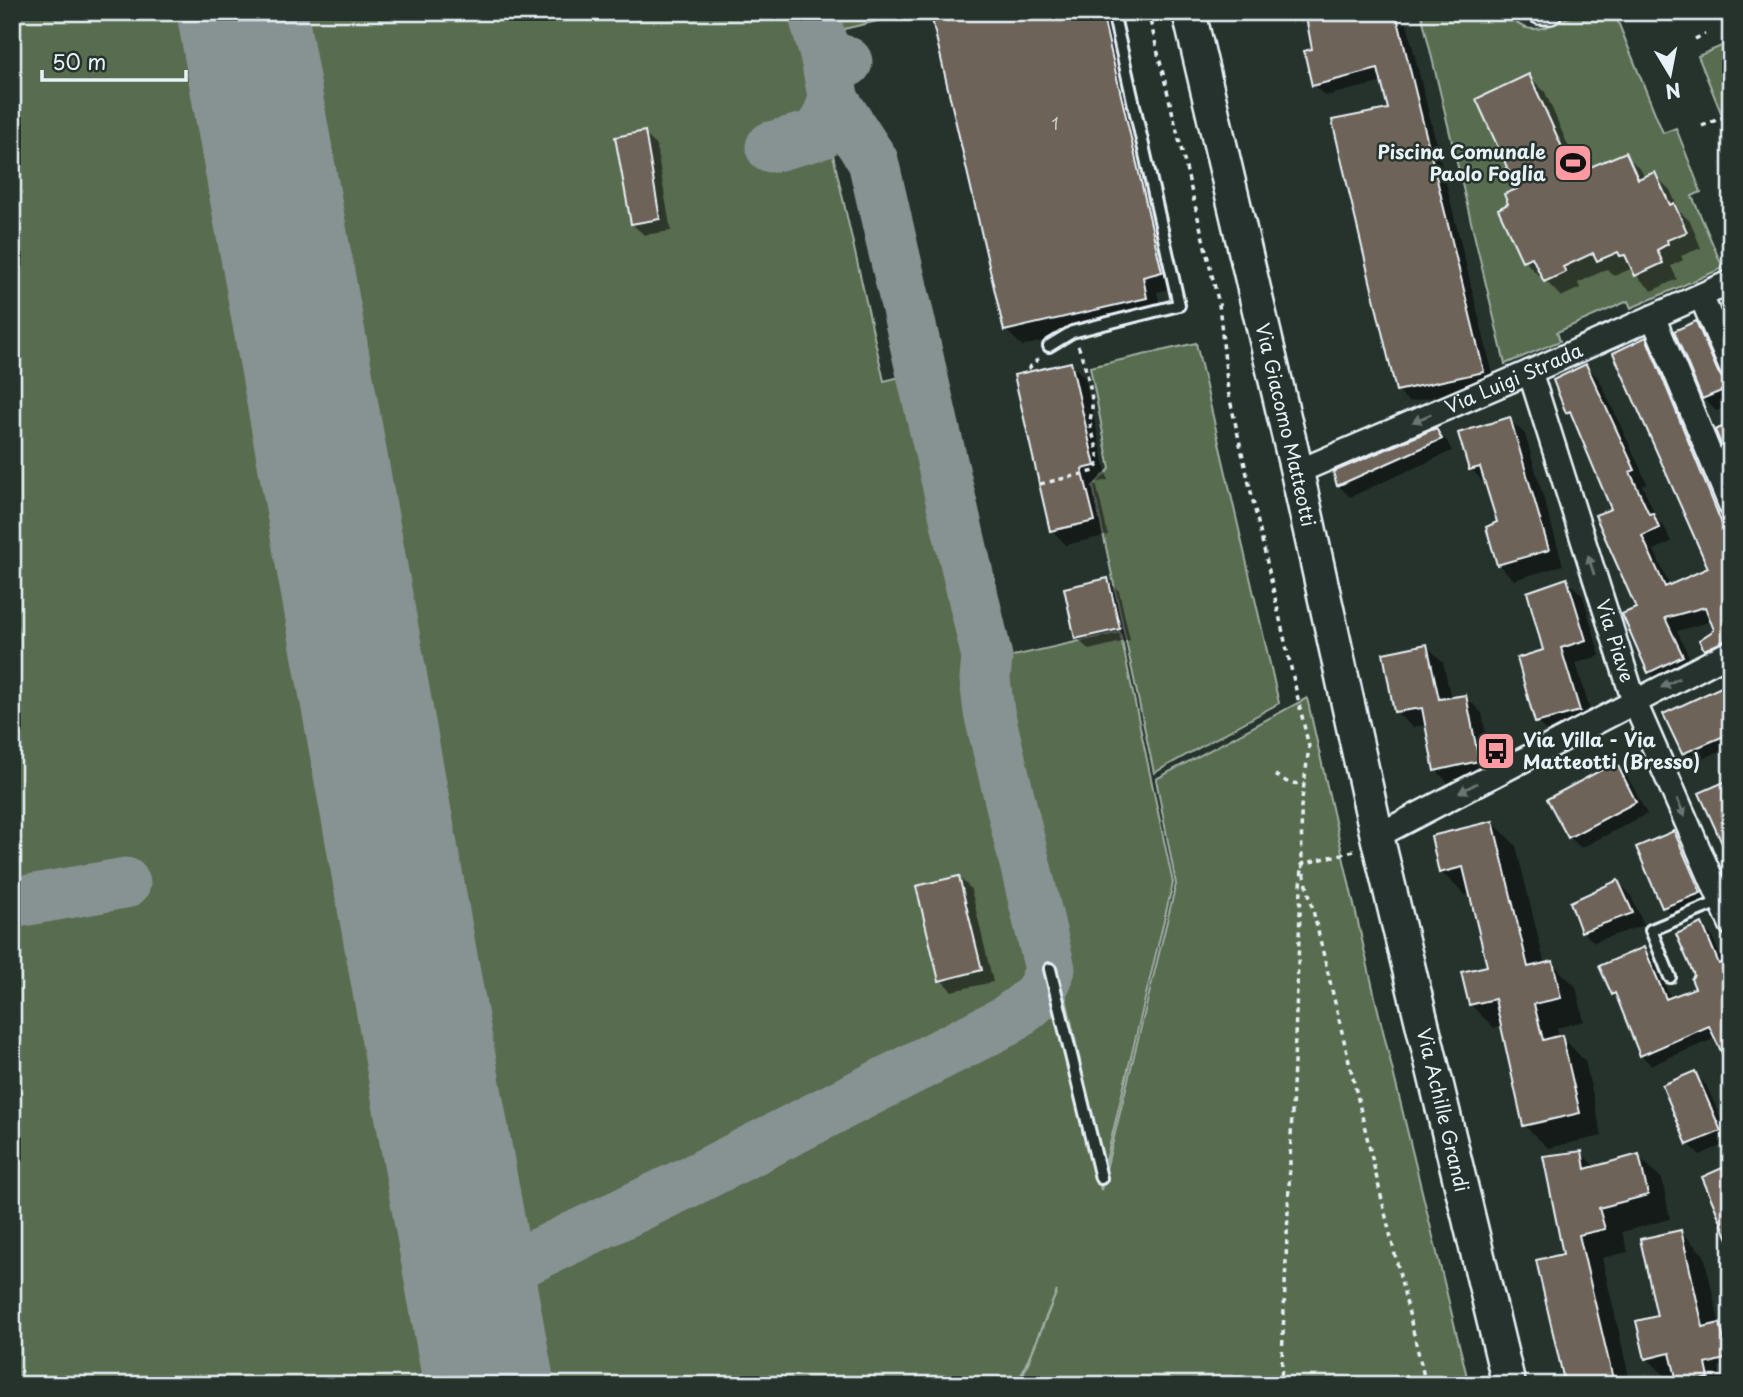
<svg xmlns="http://www.w3.org/2000/svg" width="1743" height="1397" font-family="'Playpen Sans',sans-serif">
<rect width="100%" height="100%" fill="#26332d"/>
<filter id="ink" filterUnits="userSpaceOnUse"><feTurbulence type="fractalNoise" baseFrequency=".0143" numOctaves="2"/><feDisplacementMap in="SourceGraphic" scale="14" xChannelSelector="R" yChannelSelector="G"/><feConvolveMatrix kernelMatrix="1 2 1 2 8 2 1 2 1" color-interpolation-filters="sRGB"/></filter>
<g filter="url(#ink)">
<path fill="#586c4f" stroke="#a0aea4" stroke-width="2" d="M12 12H196L445 1385H12Z
M288 12H791L821 139 829 137 884 381 904 376 966 659 1040 969 1030 989 955 1038 600 1216 595 1208 510 1247Z
M835 12H901L902 15 840 30Z
M1421 12H1505C1532 44 1549 23 1580 13 1590 10 1603 12 1614 12L1663 133 1676 128 1701 192 1692 196 1723 268 1631 308 1628 301 1557 332 1560 341 1505 364Z
M1731 42V137L1698 56Z
M1196 343 1279 703 1154 773 1093 486 1110 469 1090 367Z
M1120 632 1173 883 1104 1169 991 661Z
M1307 698 1377 1006 1469 1385H1019L1057 1291 1017 1385H536L515 1281C696 1193 871 1093 1055 1011L1101 1190 1176 884 1156 779Z"/>
<path fill="#0007" d="M952 12H1095L1096 16 1101 15 1117 31 1177 287 1157 292 1162 313 1022 346 1006 330Z
M1306 12H1404L1495 383 1409 402 1397 390 1390 110 1383 82 1325 96 1313 85 1314 50Z
M1529 76 1545 92 1576 164 1583 161 1591 169 1625 154 1641 170 1645 178 1654 174 1670 190 1680 212 1690 221 1701 248 1681 256 1683 260 1671 266 1677 279 1652 291 1636 275 1633 268 1614 276 1607 269 1578 283 1580 288 1561 297 1546 281 1542 275 1539 276 1524 260 1500 210 1511 204 1519 190Z
M644 133 656 145 671 231 644 235 632 224Z
M1696 323 1709 336 1729 382H1731V405L1716 411 1703 398Z
M1646 339 1659 352 1727 521H1731V656L1718 662 1705 649 1716 631 1712 621 1677 631 1695 670 1662 685 1649 672 1638 609 1613 510 1575 420 1568 412 1586 366 1599 379 1647 483 1642 485 1658 521 1665 528 1671 542 1654 550 1670 587 1710 569Z
M1071 364 1085 378 1108 480 1096 483 1108 535 1066 545 1052 530Z
M1509 419 1525 434 1563 565 1514 580 1498 564 1499 523 1486 485 1471 469Z
M1436 430 1447 441 1452 451 1350 497 1339 486 1335 473Z
M1108 580 1119 591 1130 640 1089 650 1077 638Z
M1567 580 1583 596 1600 656 1576 663 1595 727 1553 738 1537 722 1545 651Z
M1427 646 1443 662 1451 699 1466 697 1482 713 1494 776 1451 786 1436 770 1427 725 1412 727 1396 712Z
M1731 685V746L1693 763 1683 753Z
M1615 765 1627 776 1647 814 1581 848 1570 837Z
M1493 822 1516 846 1545 965 1552 963 1576 987 1584 1021 1557 1028 1559 1038 1562 1037 1585 1061 1602 1136 1548 1148 1524 1125 1503 1026 1494 1028 1470 1004 1489 968 1471 894 1465 895 1441 872Z
M1674 833 1686 845 1711 904 1675 917 1663 905Z
M959 877 971 889 993 982 952 991 941 980Z
M1618 882 1630 894 1644 925 1594 942 1582 931Z
M1702 926 1712 936 1724 964 1726 963 1731 968V1068L1716 1038 1651 1065 1641 1055 1619 1000 1613 994 1643 949 1653 959 1671 999 1697 989 1696 975Z
M1694 1073 1706 1085 1731 1141 1700 1155 1689 1144Z
M1581 1153 1596 1168 1638 1156 1662 1179 1670 1219 1622 1232 1628 1252 1602 1258 1631 1385H1567L1565 1255Z
M1681 1232 1704 1255 1720 1326 1731 1337V1385H1680L1678 1380 1670 1381 1647 1358Z"/>
<g fill="none" stroke-linecap="round" stroke-linejoin="round">
<path stroke="#879292" stroke-width="51" d="M813 12 825 54 847 62
M771 147 820 134 834 101
M12 903 125 883
M471 1286 697 1178 1006 1021C1029 1004 1042 998 1050 969L989 712 985 679 987 657 873 161 834 101 825 54"/>
<path stroke="#879292" stroke-width="130" d="M242 12 489 1385"/>
</g>
<path fill="#6e6358" stroke="#e8f1f8" stroke-width="2" d="M944 12H1084L1085 17 1102 13 1162 272 1143 277 1147 298 1004 331 931 15Z
M1305 12H1396L1484 372 1396 391 1332 120 1388 109 1378 69 1312 86 1304 51 1312 49Z
M1529 74 1570 165 1584 159 1588 168 1626 152 1638 179 1655 172 1670 205 1674 203 1687 232 1667 240 1668 244 1657 250 1663 263 1635 276 1625 255 1620 256 1618 252 1597 261 1593 253 1563 267 1566 272 1544 282 1532 257 1522 261 1498 209 1508 204 1504 194 1517 189 1476 99Z
M645 131 660 219 631 224 615 137Z
M1731 306V330L1722 310Z
M1696 321 1718 372 1723 379 1731 381V387L1702 399 1674 331Z
M1646 337 1731 546V638L1704 650 1699 640 1714 630 1705 607 1665 618 1683 656 1648 673 1622 614 1636 608 1595 515 1611 509 1570 411 1566 413 1553 380 1586 364 1635 470 1630 472 1649 514 1653 513 1659 528 1642 536 1665 587 1708 568 1613 353Z
M1071 362 1095 466 1082 469 1095 521 1050 531 1014 375Z
M1510 417 1549 550 1497 565 1486 527 1497 522 1480 467 1469 470 1458 433Z
M1731 423V462L1729 463 1715 430Z
M1436 428 1442 439 1337 486 1333 472Z
M1108 578 1120 629 1075 639 1064 588Z
M1567 578 1586 640 1561 648 1580 711 1535 723 1517 658 1543 650 1527 592Z
M1427 644 1439 699 1466 695 1479 761 1434 771 1422 708 1394 712 1383 653Z
M1731 668V733L1682 754 1663 714 1730 683 1724 671Z
M1616 762 1636 802 1568 838 1547 799Z
M1731 779V863L1699 793Z
M1493 821 1528 967 1553 961 1561 998 1534 1004 1543 1040 1562 1035 1580 1113 1523 1126 1495 999 1469 1005 1461 972 1487 966 1463 867 1439 873 1431 836Z
M1674 831 1701 893 1662 908 1636 847Z
M959 876 982 970 939 981 916 886Z
M1618 880 1633 913 1581 932 1570 902Z
M1702 923 1719 964 1726 961 1731 971V1072L1709 1026 1640 1056 1615 993 1612 995 1599 966 1644 947 1666 999 1695 988 1691 979 1694 975 1676 934Z
M1695 1071 1721 1131 1687 1145 1662 1085Z
M1582 1151 1585 1169 1639 1154 1648 1195 1599 1208 1605 1229 1579 1235 1613 1379 1588 1385H1565L1536 1260 1563 1254 1543 1156Z
M1731 1164V1246L1702 1177Z
M1681 1230 1703 1327 1720 1323 1728 1358 1706 1364 1709 1378 1678 1385 1670 1353 1645 1359 1636 1321 1657 1316 1640 1239Z"/>
<g fill="none" stroke-linecap="round" stroke-linejoin="round">
<g stroke="#e8f1f8" stroke-width="16">
<path id="lane" d="M1049 346 1072 332 1179 305 1113 12
M1050 969 1101 1178
M1670 977 1651 930 1721 901"/>
</g>
<g stroke="#e8f1f8" stroke-width="28">
<g id="street">
<path d="M1540 12H1550"/>
<path d="M1701 296 1731 367"/>
<path d="M1653 317 1731 506"/>
<path id="s1" d="M1530 372 1634 701 1731 924"/>
<path id="s2" d="M1297 472 1530 372 1731 282"/>
<path d="M1377 836 1731 652"/>
</g>
</g>
<g stroke="#e8f1f8" stroke-width="37">
<g id="secondary">
<path id="s3" d="M1189 12 1297 472 1377 836 1509 1385"/>
</g>
</g>
<path stroke="#e8f1f8" stroke-width="3.5" stroke-dasharray="5 5" stroke-linecap="butt" d="M1148 12 1219 304 1228 391 1309 747 1301 807 1302 864 1426 1385
M1695 39 1705 34
M1702 126 1721 118 1731 121
M1028 369 1041 356
M1040 484 1095 471C1104 456 1092 439 1090 423 1090 418 1092 412 1092 407 1093 392 1083 357 1077 343
M1275 775 1289 783 1304 784
M1281 1385 1302 864 1354 851"/>
<use href="#lane" stroke="#26332d" stroke-width="10"/>
<use href="#street" stroke="#26332d" stroke-width="23"/>
<use href="#secondary" stroke="#26332d" stroke-width="32"/>
</g>
<defs><path id="oneway-solid" d="M-6-.8H1V-3.2L6.5 0L1 3.2V.8H-6Z" transform="scale(1.75)"/></defs>
<g fill="#6a7674">
<use href="#oneway-solid" transform="translate(1422 418) rotate(157)"/>
<use href="#oneway-solid" transform="translate(1591 565) rotate(-108)"/>
<use href="#oneway-solid" transform="translate(1670 683) rotate(153)"/>
<use href="#oneway-solid" transform="translate(1468 788) rotate(152)"/>
<use href="#oneway-solid" transform="translate(1681 808) rotate(67)"/>
</g>
</g>
<defs>
<g id="stadium-square" transform="scale(2.0125)"><rect x="-9" y="-9" width="18" height="18" rx="4" fill="#ff9aa2" stroke="#26332d"/><path d="M0-5a6.5 5 0 1 0 0 10a6.5 5 0 1 0 0-10ZM-3.5-1.8h7v3.6h-7Z" fill="#111"/></g>
<g id="bus-square" transform="scale(2.0125)"><rect x="-9" y="-9" width="18" height="18" rx="4" fill="#ff9aa2" stroke="#26332d"/><path d="M-5-6H5V4H4V6H2V4H-2V6H-4V4H-5ZM-3.5-4V0h7V-4ZM-3.5 1.2v1.5H-2V1.2ZM2 1.2v1.5H3.5V1.2Z" fill="#111"/></g>
</defs>
<g fill-rule="evenodd">
<use href="#stadium-square" x="1573" y="163"/>
<use href="#bus-square" x="1496" y="751"/>
</g>
<g text-anchor="middle" stroke-width="5" stroke-linejoin="round" paint-order="stroke">
<g font-size="16" fill="#caced0">
<text x="1055" y="130">1</text>
</g>
<g font-size="19" font-weight="bold" fill="#e8f1f8" stroke="#26332d" text-anchor="end">
<text x="1546" y="159">Piscina Comunale<tspan x="1546" dy="22">Paolo Foglia</tspan></text>
<text x="1523" y="747" text-anchor="start">Via Villa - Via<tspan x="1523" dy="22">Matteotti (Bresso)</tspan></text>
</g>
<g font-size="19" fill="#e8f1f8" stroke="#26332d">
<text dy="7" stroke="none"><textPath href="#s2" startOffset="236">Via Luigi Strada</textPath></text>
<text dy="7" stroke="none"><textPath href="#s3" startOffset="424">Via Giacomo Matteotti</textPath></text>
<text dy="7" stroke="none"><textPath href="#s1" startOffset="282">Via Piave</textPath></text>
<text dy="7" stroke="none"><textPath href="#s3" startOffset="1127">Via Achille Grandi</textPath></text>
</g>
</g>
<rect width="1743" height="1397" fill="none" stroke="#26332d" stroke-width="42"/>
<rect x="21" y="21" width="1701" height="1355" fill="none" stroke="#e8f1f8" stroke-width="2.5" filter="url(#ink)"/>
<g transform="translate(1670 74) rotate(170)" stroke="#26332d" stroke-width="5" paint-order="stroke">
<path d="M0-5L12 26L0 18L-12 26Z" fill="#e8f1f8"/>
<text y="-10" font-size="19" font-weight="bold" text-anchor="middle" fill="#e8f1f8">N</text>
</g>
<path d="M42 70v10h144v-10" fill="none" stroke="#e8f1f8" stroke-width="3.5"/>
<text x="52" y="70" font-size="21" fill="#e8f1f8" stroke="#26332d" stroke-width="5" paint-order="stroke">50 m</text>
</svg>
